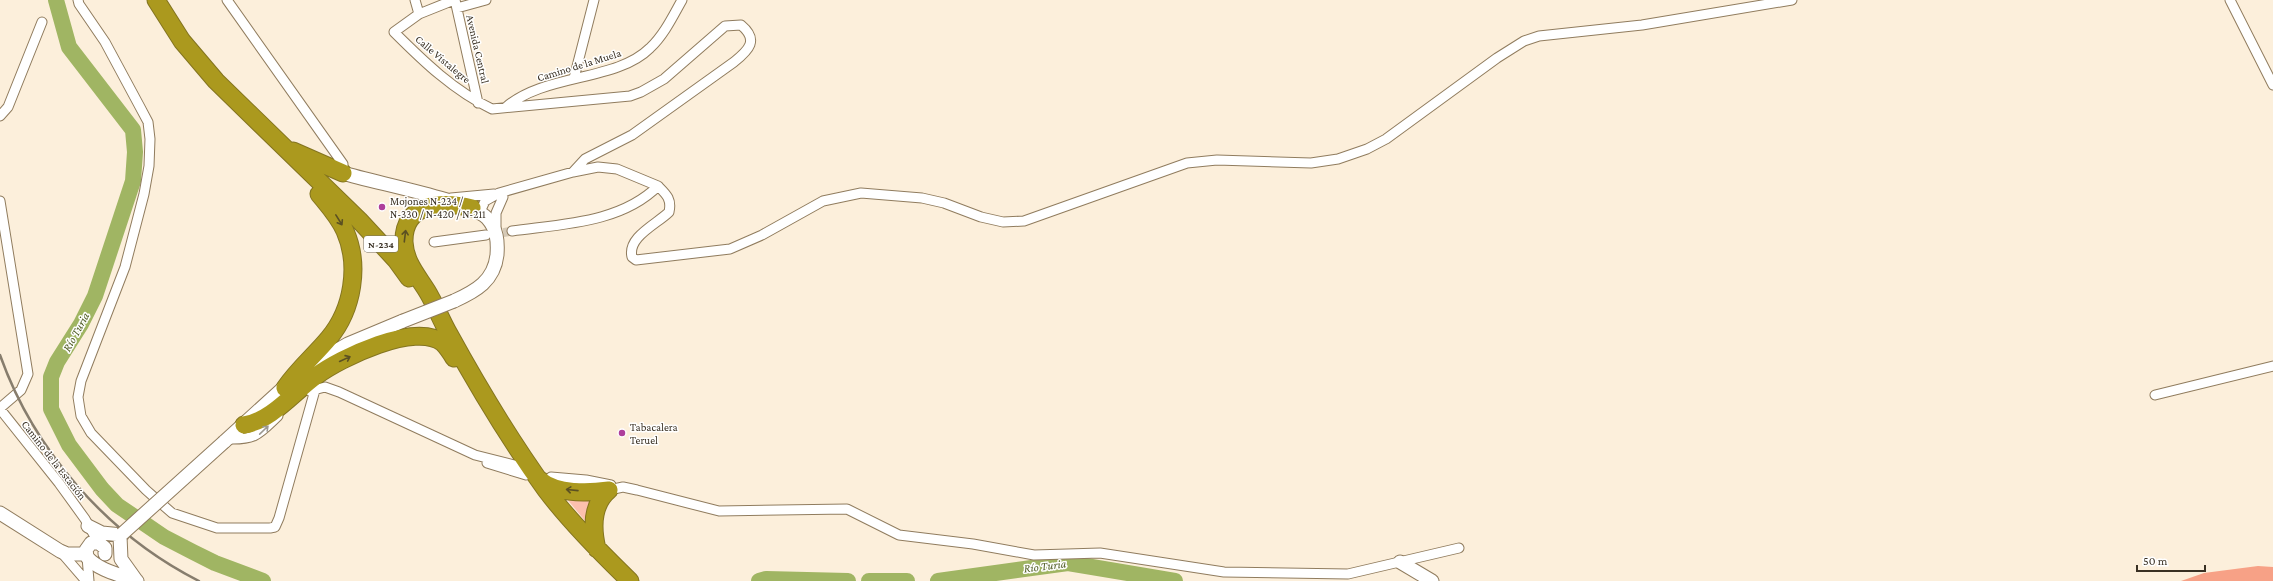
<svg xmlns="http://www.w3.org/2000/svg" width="2273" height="581" font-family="'Crimson Pro',serif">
<rect width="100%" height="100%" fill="#fcefdb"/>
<path fill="#fcc0ae" d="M598 496 586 522 566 498Z"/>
<path fill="#f7a186" d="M2258 566 2273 567V581H2181L2204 573Z"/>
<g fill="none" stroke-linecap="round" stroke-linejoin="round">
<path stroke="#a0b563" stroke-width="16" d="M56 0 69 47 133 130 135 152 133 181 95 296 81 324 57 362 51 377V409L69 445 102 489 117 505 164 537 193 552 215 563 263 581
M759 581 766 579 848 581
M869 581H907
M938 581 1068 563 1175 581"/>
<path stroke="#d5c9b6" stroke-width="9" stroke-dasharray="9 4.5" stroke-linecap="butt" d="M490 235 512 231"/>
<g stroke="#907c5e" stroke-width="11">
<path id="street" d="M78 0 79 4 105 42 140 107 148 122 150 139 149 166 144 194 125 267 81 381 78 397 81 416 91 433 146 490 172 513 217 528H270L275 527 279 518 315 390
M227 0 343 164V173
M415 0 419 14
M454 0 419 14 394 32C423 61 454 91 492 109L630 96 641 92 664 79 725 26 741 25C759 40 749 50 734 62L632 135 585 159 573 172
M455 0 478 103
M2230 0 2273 85
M457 8 486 0
M574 78 594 0
M505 108C544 73 616 82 650 48 664 35 673 16 682 0
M0 116 8 107 42 22
M658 186C666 194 672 199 669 212 657 224 627 237 632 257L636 260 730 249 762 235 823 201 861 193 922 198 944 203 981 217 1003 222 1024 221 1187 163 1217 160 1311 163 1338 159 1367 149 1386 139 1497 58 1524 41 1539 36 1642 25 1792 0
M451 198 494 194
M0 201 28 374 21 390 0 408
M480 212 485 201 499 193 573 172 598 167 617 169 658 186C621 223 562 224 512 231
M496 231V213L503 197
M434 242 486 235
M310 391 325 387 339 392 475 455 530 469
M2155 395 2273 366
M0 409 59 483 85 519 98 542
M228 439C256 440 259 434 278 416
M487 463 526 475
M551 477 586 480 611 485
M609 490 623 487 637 490 719 511 847 509 899 535 973 544 1034 555 1100 553 1224 572 1348 574 1459 548
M61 552 86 581
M87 557 89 581"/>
</g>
<g stroke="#907c5e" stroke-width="15">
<path id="secondary" d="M343 173C374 183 469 200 487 218 497 229 498 241 497 255 494 281 476 291 454 301
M308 367 348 344 403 321
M224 442 291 381
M0 513 60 551 67 554H86
M88 526 102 533 122 535
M120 536 121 559 136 580
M105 554V548L99 543H91L86 550 87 557C99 571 121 575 137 581
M1400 562 1432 581"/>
</g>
<g stroke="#837420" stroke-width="19">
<path id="highway" d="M156 0 182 41 216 81 359 220 396 260 409 278
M293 151 343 173
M472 208C443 201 403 202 404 242 405 262 417 275 427 291 435 304 441 320 449 334 477 385 512 443 546 490 571 523 600 552 630 581
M285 388C298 369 315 355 329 338 353 309 360 265 345 231 339 217 328 205 319 194
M244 425C271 421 294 392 316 376 340 358 416 321 443 343 447 347 451 353 454 358
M540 480C557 494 588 493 609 490
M597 549C592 528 591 505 609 490"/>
</g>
<use href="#street" stroke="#fff" stroke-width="9"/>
<use href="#secondary" stroke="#fff" stroke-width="13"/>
<use href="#highway" stroke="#ab991e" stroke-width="17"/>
<path stroke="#877d6d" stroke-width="2.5" d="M0 355C34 451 108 535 199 581"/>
<g stroke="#907c5e" stroke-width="15" stroke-linecap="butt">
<path id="secondary-bridge" d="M403 321 454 301
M122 534 224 442"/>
</g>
<use href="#secondary-bridge" stroke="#fff" stroke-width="13"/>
</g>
<defs><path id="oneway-shaft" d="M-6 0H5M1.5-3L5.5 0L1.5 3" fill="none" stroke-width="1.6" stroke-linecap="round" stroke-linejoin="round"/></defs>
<g stroke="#5b5022">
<use href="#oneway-shaft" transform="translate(339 220) rotate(58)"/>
<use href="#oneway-shaft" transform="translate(405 236) rotate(-83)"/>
<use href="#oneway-shaft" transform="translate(345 359) rotate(-25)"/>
<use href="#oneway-shaft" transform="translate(572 490) rotate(-174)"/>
</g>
<use stroke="#9c9891" href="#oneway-shaft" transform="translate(264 430) rotate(-44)"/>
<g fill="#ae3e9b" stroke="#fff" stroke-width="1.5">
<circle cx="382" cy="207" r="4"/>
<circle cx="622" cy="433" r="4"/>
</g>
<g text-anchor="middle" stroke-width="3" stroke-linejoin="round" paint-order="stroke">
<rect fill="#fff" stroke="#746e65" stroke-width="1" x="364" y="236" width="34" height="16" rx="3"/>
<g font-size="10" font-weight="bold" fill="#393023">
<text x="381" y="248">N-234</text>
</g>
<g font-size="11" fill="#393023" stroke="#fff">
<text transform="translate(478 49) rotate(77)" y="4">Avenida Central</text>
<text transform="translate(443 59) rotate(40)" y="4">Calle Vistalegre</text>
<text transform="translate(579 65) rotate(-17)" y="4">Camino de la Muela</text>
<text transform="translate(54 460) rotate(52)" y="4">Camino de la Estación</text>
</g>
<g font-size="11" fill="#393023" stroke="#fff" text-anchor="start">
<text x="390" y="205">Mojones N-234 /<tspan x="390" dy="13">N-330 / N-420 / N-211</tspan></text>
<text x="630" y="431">Tabacalera<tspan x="630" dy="13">Teruel</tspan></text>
</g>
<g font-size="12" font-style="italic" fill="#4d5b21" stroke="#fff">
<text transform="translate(76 332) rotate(-61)" y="4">Río Turia</text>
<text transform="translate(1045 566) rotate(-7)" y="4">Río Turia</text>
</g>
</g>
<path d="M2137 565v6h68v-6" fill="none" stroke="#393023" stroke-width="2"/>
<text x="2143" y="565" font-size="12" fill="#393023" stroke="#ffffff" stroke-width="3" paint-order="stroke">50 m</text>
</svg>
